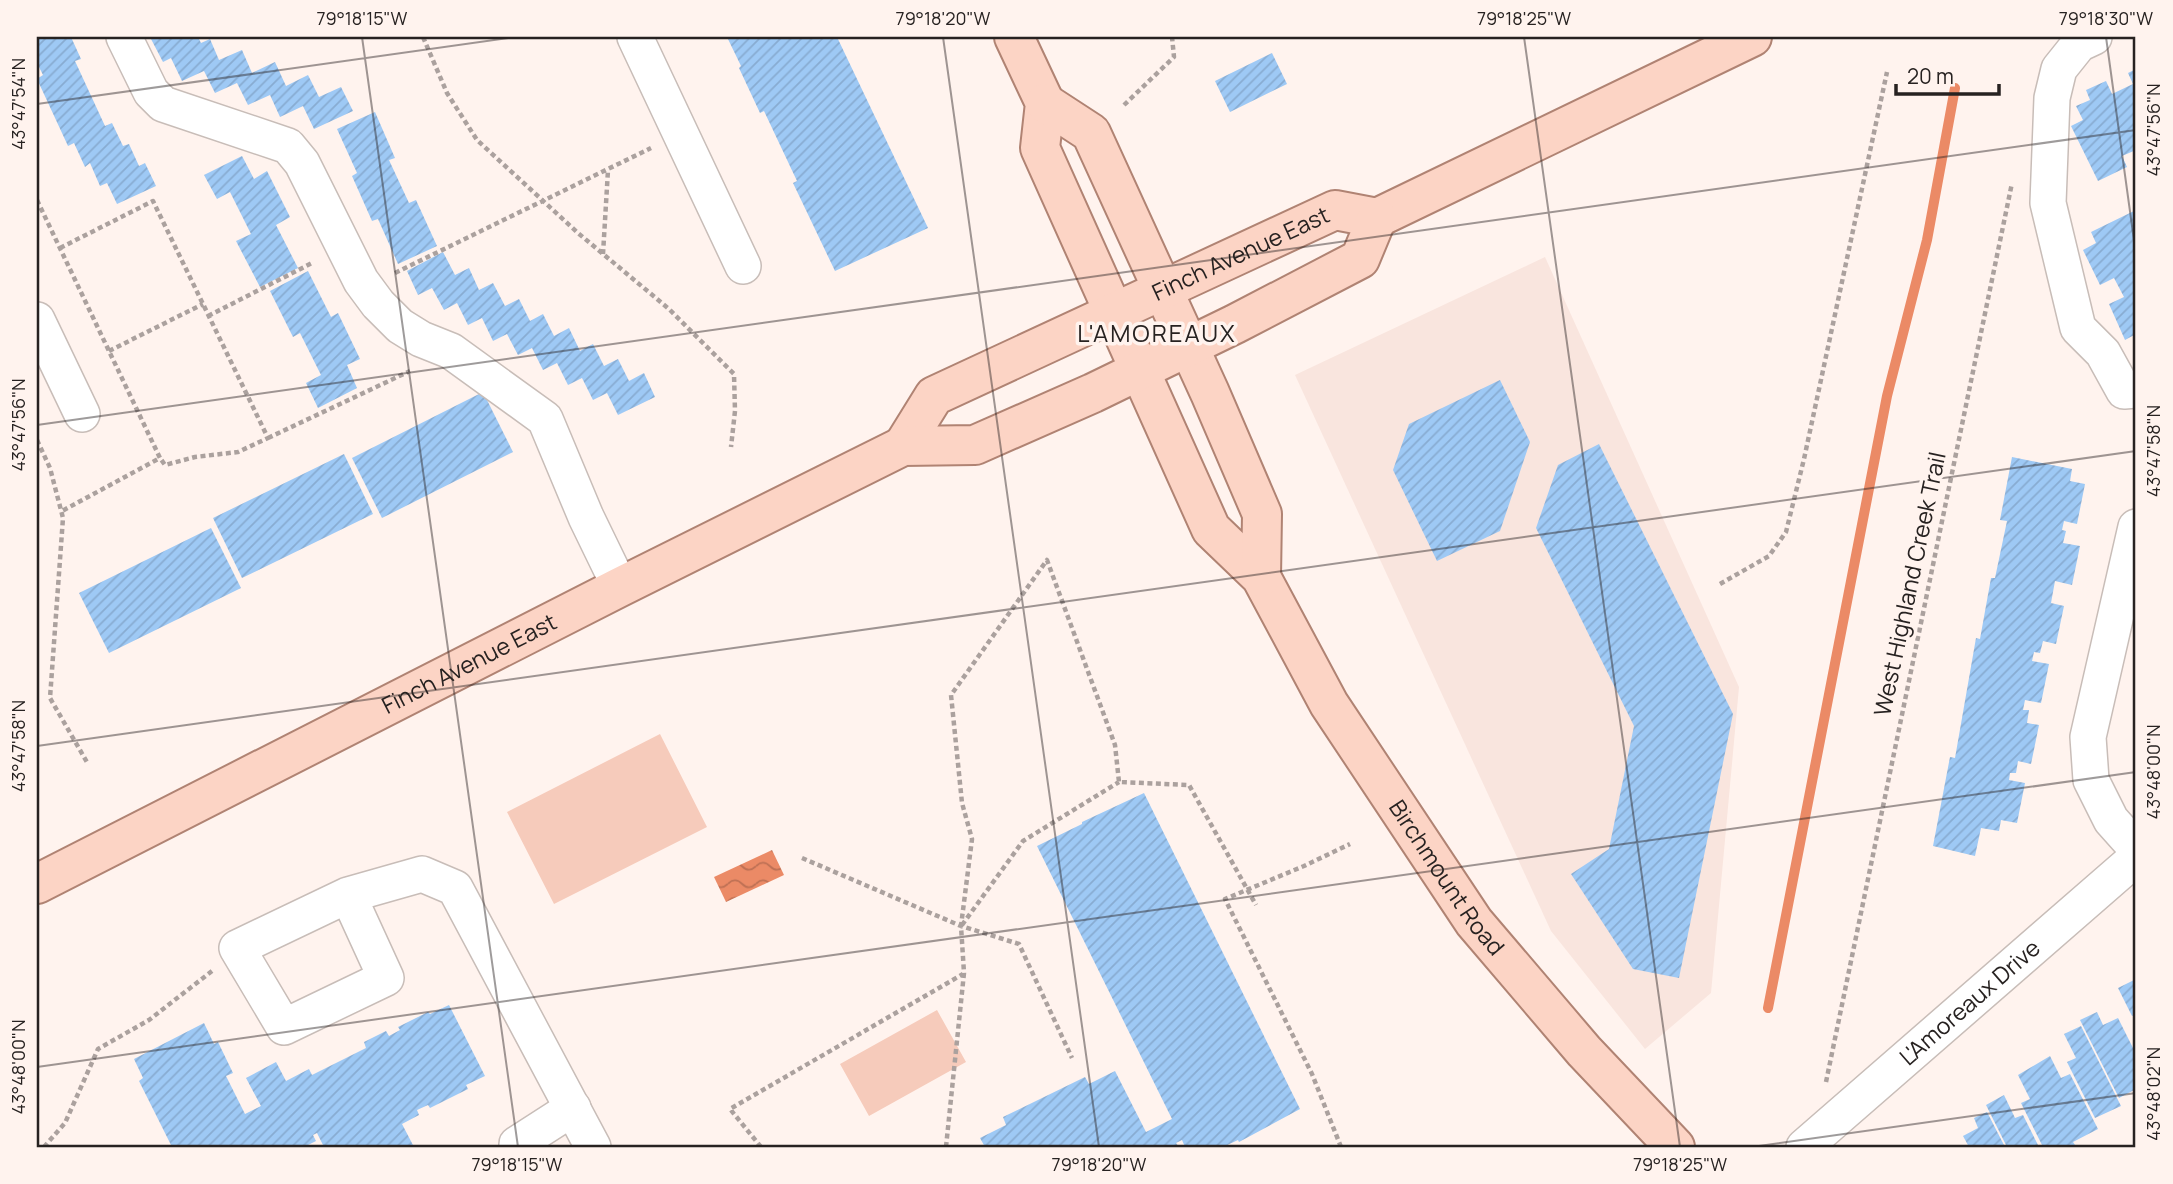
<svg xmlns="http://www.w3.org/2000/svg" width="2173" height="1184" font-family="Manrope,sans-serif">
<defs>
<pattern id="water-waves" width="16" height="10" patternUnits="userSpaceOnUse" patternTransform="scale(1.75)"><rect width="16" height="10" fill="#eb8a66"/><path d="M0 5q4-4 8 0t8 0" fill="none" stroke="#be7054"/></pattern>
<pattern id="building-hatch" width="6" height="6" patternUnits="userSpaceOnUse" patternTransform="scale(1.75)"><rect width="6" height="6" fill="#9ec9f5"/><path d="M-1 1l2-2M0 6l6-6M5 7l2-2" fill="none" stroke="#88acd2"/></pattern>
</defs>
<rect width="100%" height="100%" fill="#fff3ee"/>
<path fill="#f9e5de" d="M1545 257 1739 687 1711 993 1645 1049 1551 931 1295 375Z"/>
<path fill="#f6cbbb" d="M660 734 707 827 554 904 507 812Z
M937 1010 966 1062 869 1116 840 1064Z"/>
<path fill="url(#water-waves)" d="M772 850 784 875 726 902 714 877Z"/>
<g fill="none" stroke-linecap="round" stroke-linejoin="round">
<path stroke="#eb8a66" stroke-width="10" d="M1768 1008 1887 396 1927 240 1955 88"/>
</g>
<path fill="url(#building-hatch)" d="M37 37H71L81 59 75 61 105 126 112 123 123 146 129 144 139 166 145 163 156 186 117 204 107 183 100 186 90 163 85 167 74 143 68 146 37 79 43 75 37 63Z
M155 37H198L201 43 210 39 219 60 242 50 252 73 275 62 286 86 308 75 319 97 341 87 353 111 314 129 303 106 280 117 270 95 248 105 237 83 215 93 204 71 182 81 171 58 163 62 151 39Z
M727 37H837L928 228 835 271 793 183 797 181 764 111 760 113 739 68 741 66Z
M1272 53 1287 84 1230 112 1215 81Z
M2136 69V150L2122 156 2127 167 2098 181 2071 126 2083 120 2076 106 2090 100 2086 90 2106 81 2112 94 2133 84 2128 73Z
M375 112 395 158 389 160 409 203 416 200 437 246 398 264 378 219 372 221 352 176 357 173 337 129Z
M242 156 254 179 267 171 290 217 276 225 298 268 260 287 236 241 251 234 230 192 217 199 204 175Z
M2136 210V334L2125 340 2109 304 2124 297 2114 278 2100 285 2083 250 2096 243 2091 232Z
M443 252 455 275 469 268 479 290 493 283 505 306 519 299 530 321 543 314 554 336 569 328 580 351 593 344 604 366 618 359 629 381 644 373 655 397 618 415 607 393 593 400 582 378 568 385 557 363 543 370 532 348 518 355 507 334 493 341 482 318 468 325 457 303 444 310 432 288 418 295 407 271Z
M308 271 331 317 338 313 360 359 347 365 357 388 318 408 306 383 321 375 300 333 293 337 270 291Z
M1500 380 1530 442 1500 531 1437 561 1393 470 1409 424Z
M483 392 513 452 382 518 352 458Z
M1599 444 1733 714 1679 978 1633 969 1571 874 1609 849 1634 726 1536 528 1558 465Z
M344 454 373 514 242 578 213 518Z
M2012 457 2072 469 2070 481 2085 484 2077 524 2064 521 2062 530 2066 531 2063 543 2080 546 2072 585 2055 581 2051 603 2064 606 2056 644 2043 641 2040 653 2034 652 2032 661 2049 664 2041 703 2025 700 2023 710H2029L2027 723 2039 725 2031 764 2018 761 2016 773H2010L2009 780 2025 783 2017 823 2001 820 1999 831 1981 828 1975 856 1933 846 1950 757 1955 758 1976 638 1980 639 1991 578H1995L2007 521 2000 520Z
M211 528 241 588 109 653 79 593Z
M1144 793 1300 1109 1239 1142 1238 1140 1223 1147H1185L1182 1140 1176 1143 1179 1147H985L980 1138 1006 1125 1003 1117 1085 1077 1089 1084 1115 1071 1146 1132 1172 1119 1037 846 1082 824V822Z
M2136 979V1014L2132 1016 2118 988Z
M449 1005 485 1076 466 1085 468 1089 430 1108 428 1105 417 1110 419 1115 402 1124 414 1147H324L317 1133 313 1135 316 1141 304 1147H166L171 1145 139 1081 143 1078 134 1059 204 1023 214 1044 218 1042 233 1073 226 1076 245 1114 261 1106 246 1078 276 1062 286 1081 309 1069 312 1075 366 1048 364 1042 386 1031 389 1036 400 1030 398 1027 428 1012 430 1014Z
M2097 1012 2103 1025 2118 1018 2136 1054V1089L2119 1098 2080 1020Z
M2081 1026 2121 1106 2095 1118 2067 1062 2076 1058 2064 1034Z
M2050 1056 2061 1078 2070 1074 2098 1129 2073 1142 2075 1145 2072 1147H2043L2021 1103 2030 1099 2018 1075Z
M2004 1095 2015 1118 2023 1115 2039 1147H2007L1986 1105Z
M1987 1112 2005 1147H1969L1963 1136 1978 1128 1974 1118Z"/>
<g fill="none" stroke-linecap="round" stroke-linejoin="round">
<g stroke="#c8bdb8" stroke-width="38">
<g id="minor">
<path d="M124 37 151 92 163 104 288 146 302 163 361 281 378 304 400 326 421 339 451 351 545 419 586 517 620 587"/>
<path d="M635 37 743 266"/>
<path d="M2094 37 2079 44 2059 69 2052 98 2048 203 2078 328 2103 353 2124 391 2136 390"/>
<path d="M37 320 82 414"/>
<path d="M2136 527 2088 737 2091 780 2111 820 2136 848"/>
<path d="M348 895 386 978 284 1027 237 948 348 895 422 874 455 888 593 1147"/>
<path d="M517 1147V1144L573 1108"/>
<path id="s1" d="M1804 1147 2136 858"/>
</g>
</g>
<g stroke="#b08373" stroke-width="42">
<g id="major">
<path id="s2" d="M1014 37 1045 103 1040 148 1211 529 1261 577 1329 704 1474 922 1584 1051 1675 1147"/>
<path d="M1045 103 1091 133 1210 393 1262 514 1261 577"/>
<path id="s3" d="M903 446 934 396 1335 210 1377 218 1752 37"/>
<path id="s4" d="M37 884 620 587 903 446 975 445 1093 393 1235 324 1360 259 1377 218"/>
</g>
</g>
<path stroke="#aba19e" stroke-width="4.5" stroke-dasharray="5 3.5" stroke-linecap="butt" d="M423 37 447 93 477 140 578 233 669 309 734 374 735 411 731 447
M1124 105 1174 57 1172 37
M37 200 160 458 62 511
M60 248 153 201 268 438 238 452 195 457 165 465 160 458
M603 254 608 170
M395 273 651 148
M208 316 314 262
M109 351 203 304
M268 438 410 371
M37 440 50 468 63 518 50 698 88 764
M1720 584 1769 556 1786 532 1804 459 1887 72
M802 858 961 926 1019 944 1072 1058
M962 925 1023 841 1119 782
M1826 1082 2012 183
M44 1147 65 1123 98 1049 149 1020 212 971
M761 1147 730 1109 963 974
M946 1147 964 973 961 926 972 839 962 803 951 695 1047 560 1115 745 1119 782 1189 785 1256 905
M1341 1147 1312 1074 1225 899 1304 866 1350 844"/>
<use href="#minor" stroke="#fff" stroke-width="35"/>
<use href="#major" stroke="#fcd4c5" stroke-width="38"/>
</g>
<path fill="none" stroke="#272221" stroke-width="2" stroke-opacity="0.45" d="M362 37 518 1147M943 37 1099 1147M1524 37 1680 1147M2106 37 2136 255M37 104 516 37M37 425 2136 130M37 746 2136 451M37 1067 2136 772M1752 1147 2136 1093"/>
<g text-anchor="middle" stroke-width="7" stroke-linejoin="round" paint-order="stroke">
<g font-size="23" fill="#272221" stroke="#fff3ee">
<text dy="8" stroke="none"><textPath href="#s3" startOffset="397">Finch Avenue East</textPath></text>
<text transform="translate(1910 584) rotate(-78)" y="8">West Highland Creek Trail</text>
<text dy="8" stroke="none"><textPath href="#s4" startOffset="485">Finch Avenue East</textPath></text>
<text dy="8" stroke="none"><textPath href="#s2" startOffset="959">Birchmount Road</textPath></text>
<text dy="8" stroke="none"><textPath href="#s1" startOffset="220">L'Amoreaux Drive</textPath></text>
</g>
<g font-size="24" letter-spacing="2" fill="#272221" stroke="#fff3ee">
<text x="1157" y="342">L'AMOREAUX</text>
</g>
</g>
<rect width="2173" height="1184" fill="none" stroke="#fff3ee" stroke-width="77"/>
<path d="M1896 84v10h103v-10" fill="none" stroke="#272221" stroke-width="3.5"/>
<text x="1907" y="84" font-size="21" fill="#272221" stroke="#fff3ee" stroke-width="5" paint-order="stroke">20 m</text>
<rect x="38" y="38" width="2096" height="1108" fill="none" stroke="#272221" stroke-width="2.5"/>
<g font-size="18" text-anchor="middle" fill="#272221">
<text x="362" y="25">79°18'15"W</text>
<text x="943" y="25">79°18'20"W</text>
<text x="1524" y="25">79°18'25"W</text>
<text x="2106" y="25">79°18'30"W</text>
<text transform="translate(19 104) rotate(-90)" y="6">43°47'54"N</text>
<text transform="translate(2154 130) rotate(-90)" y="6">43°47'56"N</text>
<text transform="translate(19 425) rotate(-90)" y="6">43°47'56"N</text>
<text transform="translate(2154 451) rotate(-90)" y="6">43°47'58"N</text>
<text transform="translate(19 746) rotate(-90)" y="6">43°47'58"N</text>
<text transform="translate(2154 772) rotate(-90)" y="6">43°48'00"N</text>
<text transform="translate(19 1067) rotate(-90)" y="6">43°48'00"N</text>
<text transform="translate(2154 1094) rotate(-90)" y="6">43°48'02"N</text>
<text x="517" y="1171">79°18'15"W</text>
<text x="1099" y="1171">79°18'20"W</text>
<text x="1680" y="1171">79°18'25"W</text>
</g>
</svg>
